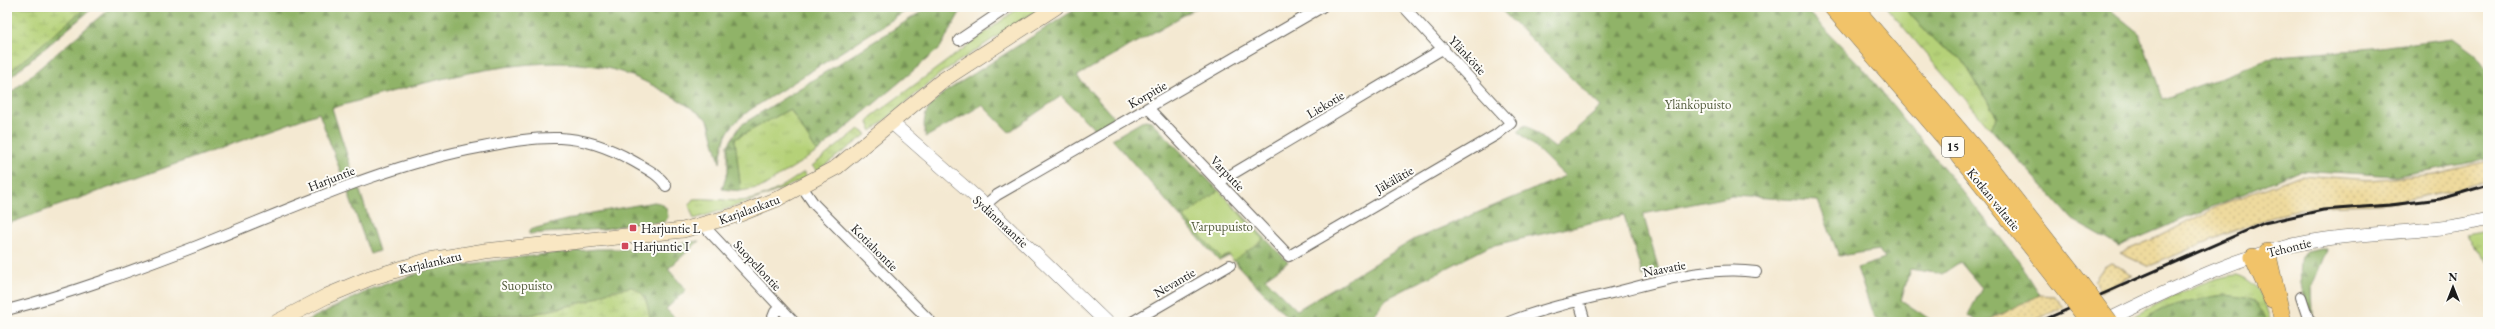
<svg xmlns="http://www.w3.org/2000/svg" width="2495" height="329" font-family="'EB Garamond',serif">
<defs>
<pattern id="grass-tufts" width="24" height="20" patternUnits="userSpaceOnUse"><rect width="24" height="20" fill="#b5d178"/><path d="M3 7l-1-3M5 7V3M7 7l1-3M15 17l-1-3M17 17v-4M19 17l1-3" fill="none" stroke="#9bb367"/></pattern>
<pattern id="forest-firs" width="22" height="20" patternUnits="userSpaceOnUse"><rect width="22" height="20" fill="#90b368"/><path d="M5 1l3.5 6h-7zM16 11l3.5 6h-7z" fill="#759155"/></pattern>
<pattern id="wetland-marsh" width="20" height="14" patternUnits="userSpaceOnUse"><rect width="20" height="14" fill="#b5d178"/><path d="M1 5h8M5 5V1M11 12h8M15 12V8" fill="none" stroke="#9bb367"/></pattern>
<pattern id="sand-dots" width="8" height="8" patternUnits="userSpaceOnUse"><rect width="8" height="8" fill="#eeda9e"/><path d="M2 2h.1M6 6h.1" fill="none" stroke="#ccba88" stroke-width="1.8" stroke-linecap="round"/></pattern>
</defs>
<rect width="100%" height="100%" fill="#fdfcf7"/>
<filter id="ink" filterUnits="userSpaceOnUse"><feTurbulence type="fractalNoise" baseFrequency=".025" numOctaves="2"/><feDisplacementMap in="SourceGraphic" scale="8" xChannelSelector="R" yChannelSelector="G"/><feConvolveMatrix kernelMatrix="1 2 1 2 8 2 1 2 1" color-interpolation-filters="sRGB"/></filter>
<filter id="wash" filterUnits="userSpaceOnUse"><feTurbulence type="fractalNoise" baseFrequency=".012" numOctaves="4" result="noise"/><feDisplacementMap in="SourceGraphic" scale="16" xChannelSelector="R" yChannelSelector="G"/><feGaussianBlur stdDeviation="0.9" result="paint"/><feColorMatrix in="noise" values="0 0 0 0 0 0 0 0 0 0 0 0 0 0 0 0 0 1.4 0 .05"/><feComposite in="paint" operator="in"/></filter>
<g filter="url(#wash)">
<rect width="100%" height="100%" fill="#f4e9d2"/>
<path fill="url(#grass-tufts)" stroke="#68764a" d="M1020 7H1042L941 73 872 131 868 123 871 117Z
M1886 7H1904L1934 41 1962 59 1997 117 1990 128Z
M790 109 817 152 762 187 741 191 734 139Z
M859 129 867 134 817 171 812 166Z
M804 172 807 177C771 196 733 207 694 219L689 205 693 199C708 198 722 200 736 201 762 201 784 186 804 172Z
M2488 230V263L2466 234Z
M2237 275C2260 282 2264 302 2271 322H2124C2152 307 2206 276 2237 275Z"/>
<path fill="url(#forest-firs)" stroke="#566842" d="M7 7H94L7 80Z
M111 7H912L750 110C727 128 724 134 720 163L708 120C683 101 651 82 621 72 537 45 415 86 332 108L354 177 344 181 319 113 7 224V96Z
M929 7H963L940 48 817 152 790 109 735 139 741 191 722 189 728 171V145L741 125Z
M1079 7H1198L1077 76 1115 119 1095 130 1061 96 1009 132 982 105 926 137C920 115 929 105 945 92Z
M1498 7H1803L1861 66 2019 261 2040 295 1985 322H1979L1968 315 1982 288 1960 262 1942 274 1910 269 1901 300 1934 322H1882L1874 318 1857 268 1885 259 1879 250 1839 256 1818 201 1732 196 1643 214 1660 274 1643 277 1624 215 1490 246 1386 299 1369 322H1277L1287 317 1239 267 1231 255 1219 261 1112 139 1145 120 1151 121 1288 262 1265 278 1297 310 1415 239 1565 176 1518 131 1525 124 1555 148 1601 107Z
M1904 7H2107L2140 34 2163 99 2277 56 2355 50 2453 38 2475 54 2488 72V157L2474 162 2396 176 2300 170 2119 246 2073 220 1990 128 1997 117 1962 59 1934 41Z
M359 188 379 251 370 254 348 193Z
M654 202C664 203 667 207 668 217L665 222 630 224 604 229 529 234V230L592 213Z
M699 241 668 269 686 290 666 309 676 319 673 322H651L645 297 611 291 589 301 530 315H500L449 322H304L374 288 431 269 547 254 597 249H631Z
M2320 249H2327L2312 286 2313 315C2301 297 2298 277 2302 255L2307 252Z
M2224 295C2249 298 2257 296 2266 322H2139C2165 305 2194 299 2224 295Z"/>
<path fill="url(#wetland-marsh)" stroke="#68764a" d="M7 7H86L7 74Z
M631 287C648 292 647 307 651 322H449L500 315H530L589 301 611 291Z"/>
<path fill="url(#sand-dots)" stroke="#857b5d" d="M2488 161V180C2456 190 2422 199 2388 203 2358 206 2329 203 2300 210 2249 221 2201 245 2152 265H2145L2120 253 2154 239 2225 203 2301 175 2370 180 2403 177 2435 174Z
M2111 263 2121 267 2132 276 2100 292 2094 281 2104 267Z
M2040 295 2054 296 2064 307 2031 322H1985Z"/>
<path fill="#b5d178" stroke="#68764a" d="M1219 190 1263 240 1233 261 1229 255 1221 258 1184 217Z"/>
</g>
<g filter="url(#ink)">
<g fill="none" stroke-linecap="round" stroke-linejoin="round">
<g stroke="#68645c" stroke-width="12">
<path id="minor" d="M959 40 1008 7
M1148 108 1289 256 1496 135 1511 123 1404 7
M1219 182 1444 48
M803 188 814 204 931 322
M985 205 997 195 1322 7
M704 226 794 322
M2301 297 2308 318 2312 322
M1579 301 1585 322
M7 310C72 293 134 270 197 246 291 209 383 165 483 147 508 142 534 137 560 138 586 139 610 148 633 161 645 168 659 174 666 186
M771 322 775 312 779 308
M1132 322 1230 265
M1509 322C1542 309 1577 301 1612 293 1657 282 1709 265 1756 272"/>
</g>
<g stroke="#68645c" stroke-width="14">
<path id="tertiary" d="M892 123 985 205 1106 322
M2103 322C2168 291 2236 255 2308 242 2368 230 2429 235 2488 219"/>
</g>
<g stroke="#68645c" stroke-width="16">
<path id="secondary" d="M277 322 327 296 370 278 430 260 485 251 683 230 740 214 777 199 837 167 943 80 1056 7"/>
</g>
<g stroke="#68645c" stroke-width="18">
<path id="trunk" d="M1832 7 1955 150 2067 292
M1854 7 1980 155 2080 283
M2267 252 2283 322
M2253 257 2272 299"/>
</g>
<use href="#minor" stroke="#fff" stroke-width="10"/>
<use href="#tertiary" stroke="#fff" stroke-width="13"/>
<use href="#secondary" stroke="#f9e7c3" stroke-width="15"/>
<use href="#trunk" stroke="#f1c369" stroke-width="17"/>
<path stroke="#1c1c1c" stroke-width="3" d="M2039 322 2264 223 2323 210 2390 205 2440 199 2488 185"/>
<g stroke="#68645c" stroke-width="18" stroke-linecap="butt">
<path id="trunk-bridge" d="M2080 283 2109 322
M2067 292 2089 322"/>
</g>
<use href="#trunk-bridge" stroke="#f1c369" stroke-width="17"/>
</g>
</g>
<g fill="#d1495b" stroke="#fdfcf7" stroke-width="1.5">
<rect x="629" y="224" width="8" height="8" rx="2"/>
<rect x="621" y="242" width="8" height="8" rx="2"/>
</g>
<g text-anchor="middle" stroke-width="4" stroke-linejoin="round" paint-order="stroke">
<rect fill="#fdfcf7" stroke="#605f5e" stroke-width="1" x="1942" y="137" width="22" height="20" rx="3"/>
<g font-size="12" font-weight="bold" fill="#1c1c1c">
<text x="1953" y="151">15</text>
</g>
<g font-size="13" fill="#1c1c1c" stroke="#fdfcf7">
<text transform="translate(1468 55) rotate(47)" y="5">Ylänkötie</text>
<text transform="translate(1147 94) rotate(-30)" y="5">Korpitie</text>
<text transform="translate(1325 104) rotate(-31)" y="5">Liekotie</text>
<text transform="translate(1228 173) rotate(46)" y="5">Varputie</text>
<text transform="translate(331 178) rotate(-21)" y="5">Harjuntie</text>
<text transform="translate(1394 179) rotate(-30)" y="5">Jäkälätie</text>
<text transform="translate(1994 199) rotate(51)" y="5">Kotkan valtatie</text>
<text transform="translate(749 209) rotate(-20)" y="5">Karjalankatu</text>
<text transform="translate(1001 221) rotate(43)" y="5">Sydänmaantie</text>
<text transform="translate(875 247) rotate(45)" y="5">Kotiahontie</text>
<text transform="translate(2289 247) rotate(-14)" y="5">Tehontie</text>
<text transform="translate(430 262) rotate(-13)" y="5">Karjalankatu</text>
<text transform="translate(758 265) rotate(47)" y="5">Suopellontie</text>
<text transform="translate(1664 268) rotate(-11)" y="5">Naavatie</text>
<text transform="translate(1174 282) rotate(-30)" y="5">Nevantie</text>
</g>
<g font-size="13" fill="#525b3c" stroke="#fdfcf7">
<text x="1698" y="109">Ylänköpuisto</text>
<text x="1222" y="231">Varpupuisto</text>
<text x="527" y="290">Suopuisto</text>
</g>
<g font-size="13" fill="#1c1c1c" stroke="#fdfcf7" text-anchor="start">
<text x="641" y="233">Harjuntie L</text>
<text x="633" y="251">Harjuntie I</text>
</g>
</g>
<rect width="2495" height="329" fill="none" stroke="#fdfcf7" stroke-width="24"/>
<g transform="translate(2453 287)" stroke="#fdfcf7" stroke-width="3" paint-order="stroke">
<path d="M0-3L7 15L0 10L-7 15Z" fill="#1c1c1c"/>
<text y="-6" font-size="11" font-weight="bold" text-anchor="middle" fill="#1c1c1c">N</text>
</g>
</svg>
